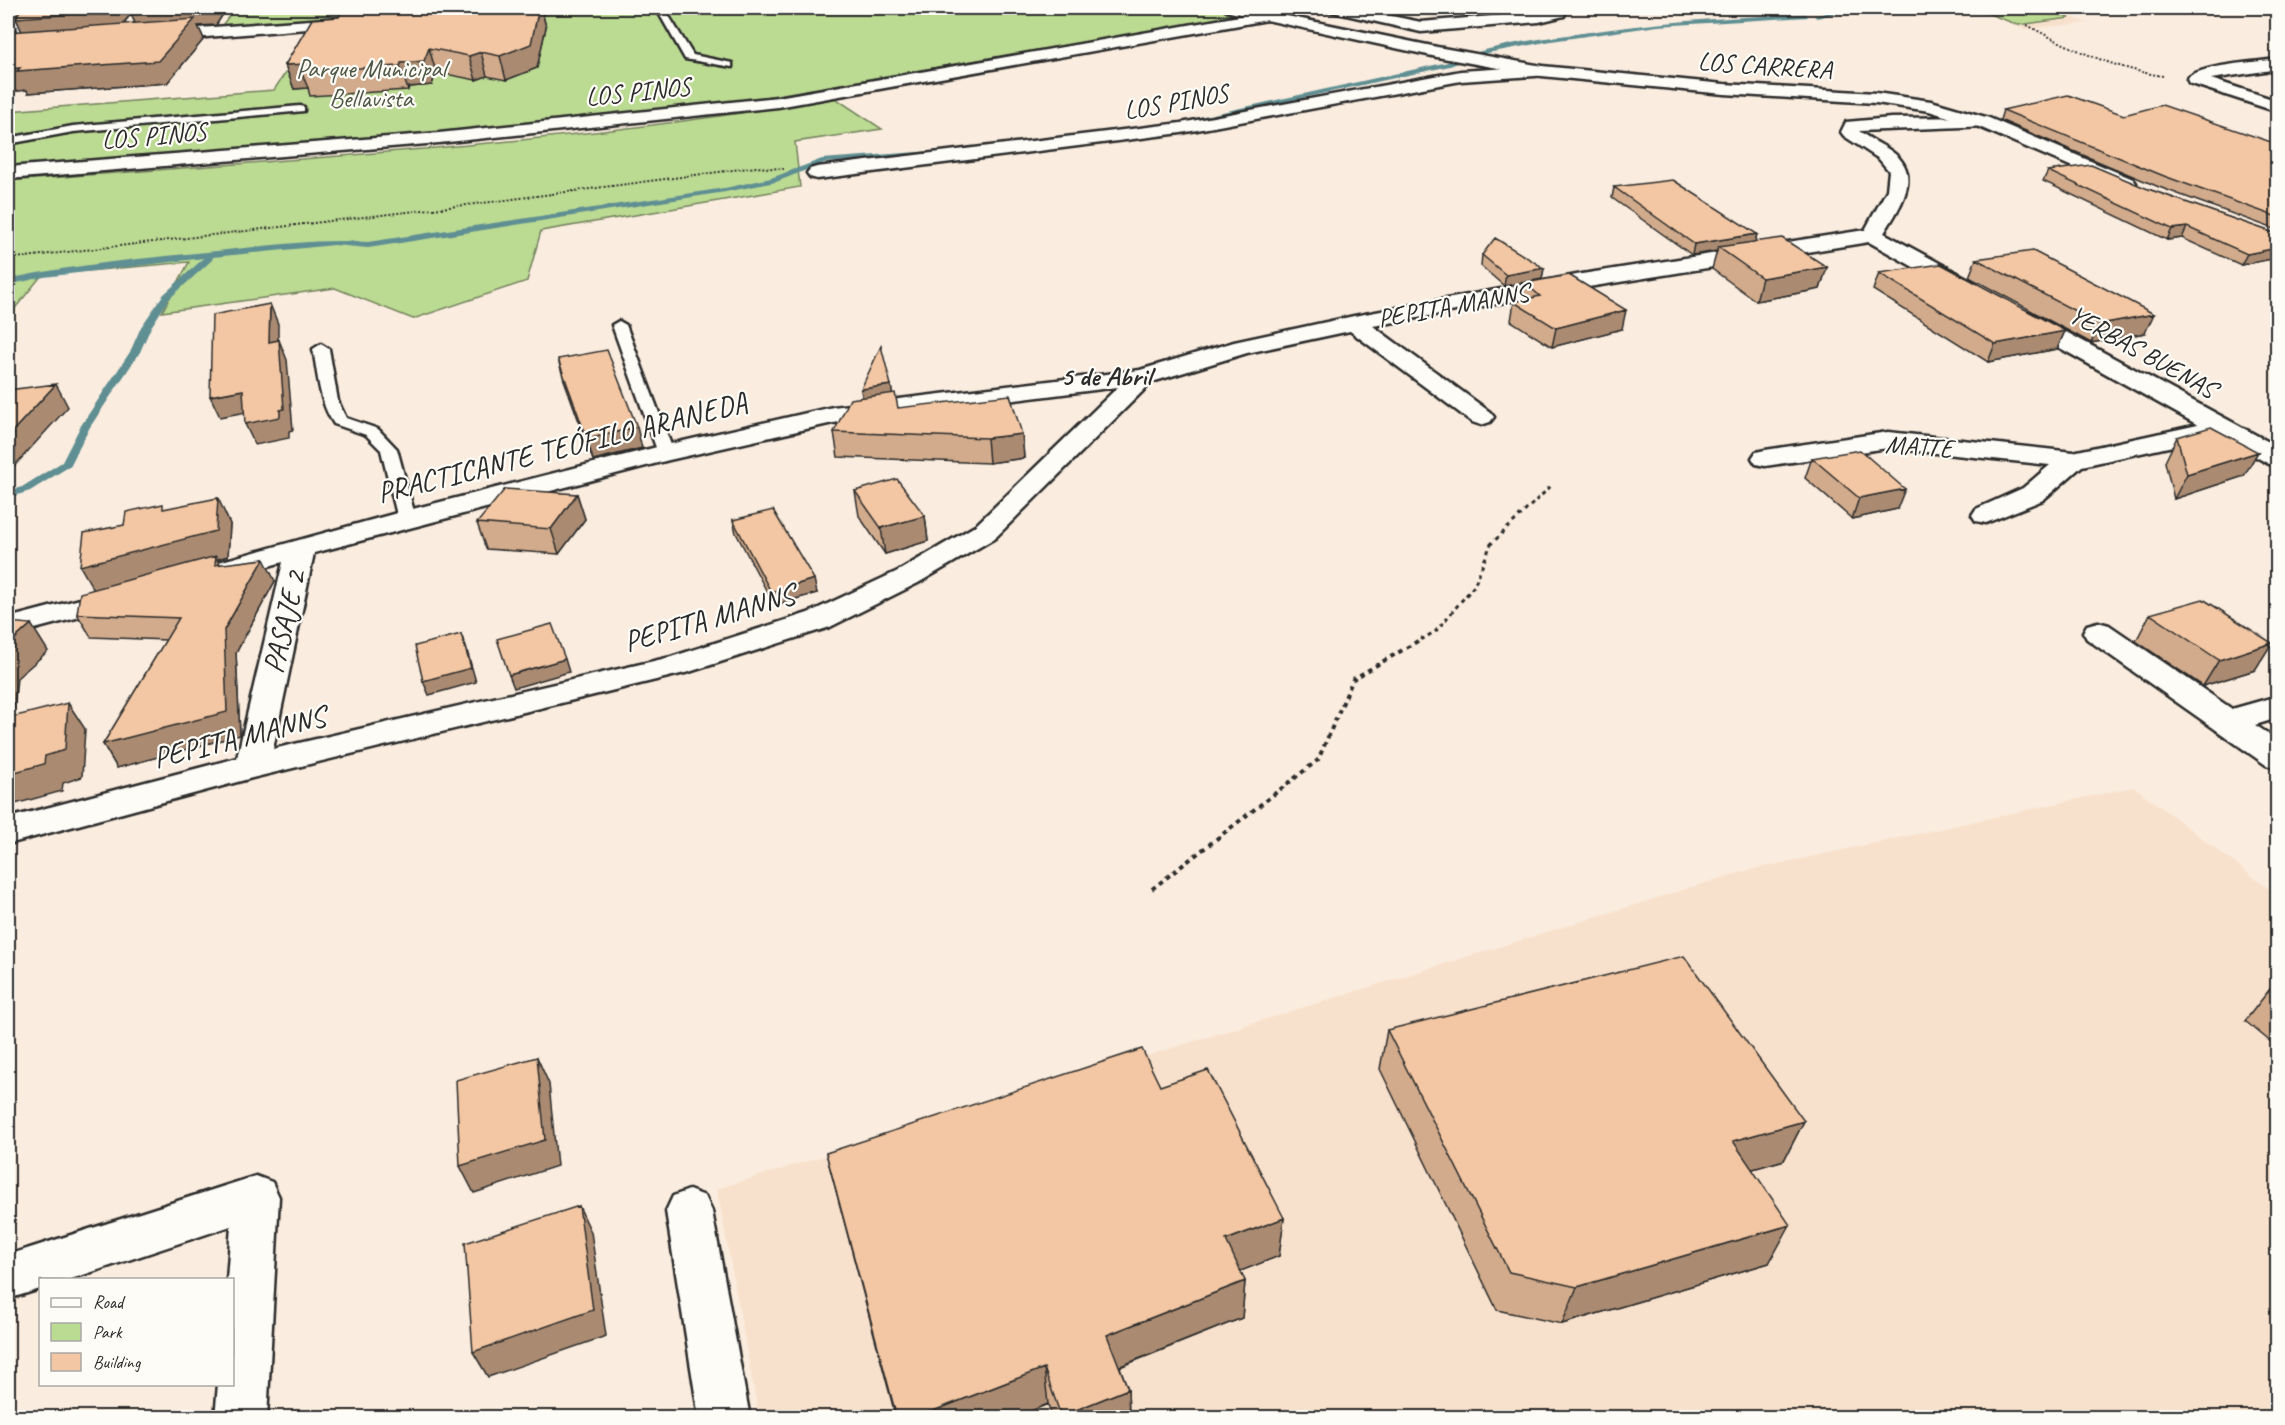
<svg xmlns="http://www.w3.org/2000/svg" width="2285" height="1425" font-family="Caveat,sans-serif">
<rect width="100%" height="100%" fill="#faecde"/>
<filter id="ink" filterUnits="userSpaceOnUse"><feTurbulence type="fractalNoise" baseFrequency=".0167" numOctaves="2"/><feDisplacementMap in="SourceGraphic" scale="12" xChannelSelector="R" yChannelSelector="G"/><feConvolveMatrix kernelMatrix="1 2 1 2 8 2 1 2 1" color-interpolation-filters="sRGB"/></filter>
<g filter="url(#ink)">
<path fill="#f8e1cc" d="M1971 8H2048L2087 23 2025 29Z
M2134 787 2277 895V1417H759L717 1189 1741 872Z"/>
<path fill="#bbda92" stroke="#73825e" stroke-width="1.5" d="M235 8H482L220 28Z
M624 8H1218L1247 14 731 103 441 133 8 166V111L274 90 313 31Z
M1974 8H2042L2070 18 2018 25Z
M835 98 882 129 795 142 800 187 541 231 527 281 413 319 335 288 162 312 189 262 42 275 8 317V181C284 160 562 145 835 98Z"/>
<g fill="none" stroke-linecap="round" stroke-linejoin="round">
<path fill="#5f8f93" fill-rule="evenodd" d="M1846 8H1855L1817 18 1814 16Z
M1806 14 1808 17 1658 26 1551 41 1482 54 1450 66 1163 128 1159 126 1448 62C1491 45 1536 39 1582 33 1657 22 1731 17 1806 14Z
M959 149H962V153L824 163 776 182 725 192 368 248 334 245 213 257 212 260 169 299 151 327 140 352 90 427 70 466 30 491 8 498V491L22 487 62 462 80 427 130 352 141 327 163 295 204 258 44 277 8 285V279C76 264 147 258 217 251 267 246 318 238 368 242L725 188 771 178 822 159Z"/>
<g stroke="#2b2b2b" stroke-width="5">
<path id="service" d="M656 8H664L693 55 732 63V67L685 59Z
M8 19 24 22 28 31 17 47 13 48 8 45 18 31 17 26 8 25Z
M300 106 304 107V111L73 132 8 144V138L73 126Z
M619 321 626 325 674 453 672 457H660L658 453 612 325Z
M321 344 329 349 338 401 346 418 378 429 397 449 416 519 413 523H401L398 519 381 450 366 435 334 424C319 402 318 375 313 349Z"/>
</g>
<g stroke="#2b2b2b" stroke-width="5">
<path id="minor" d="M1327 8H1352L1421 22 1539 12 1552 10 1553 8H1567L1564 16 1539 22 1421 32 1329 11Z
M1268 11 1276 16 1273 19 778 107 439 143 8 179V167L439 133 778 97Z
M353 17 361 22 358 25 156 41 148 36 156 31Z
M2278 59V69L2211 79 2278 101V112L2189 83 2187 79C2197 65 2258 62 2278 59Z
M1542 66 1550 71 1548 75 1461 81 1181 133 817 179 810 177 807 173 810 169 817 167 1181 123 1461 71Z
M1983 117 1989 118 1992 122 1989 126 1859 131C1869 139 1881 144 1891 151 1924 174 1900 207 1884 233L1976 283 1979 288 1976 293 1968 295 1960 293 1869 242 1582 288 1373 326 1490 412 1494 417 1490 422 1481 425 1472 422 1350 331 1247 353 1152 382 995 538 918 583 830 627 689 672 252 778 8 844V818L237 758 283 562 218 580 208 577 203 571 208 565 397 513 657 447 833 407 1140 370 1234 342 1354 316 1582 274 1865 230 1887 190 1889 171 1879 159 1844 136 1841 132 1846 122 1891 118ZM1118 387 975 526 898 571 808 613 671 657 273 749 314 553 669 460 833 423Z
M2023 311 2031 313 2278 447V466L2269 464 2218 436 2082 466 2043 500 1986 523 1976 521 1972 515 1976 509 2023 488 2050 465 1888 448 1765 466 1756 464 1752 458 1756 452 1765 450 1888 432 2073 452 2198 425 2015 323 2012 318 2015 313Z
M122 588 133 591 137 597 133 603 8 636V618Z
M2098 622 2109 625 2232 709 2278 696V718L2255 725 2278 740V768L2266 765 2087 639 2083 632 2087 625Z
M256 1176 272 1182 279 1197 267 1418H215L218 1384H232V1280H227L231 1226 68 1280H40V1289L8 1299V1255Z
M689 1190 705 1196 712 1211 750 1418H699L666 1211 673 1196Z"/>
</g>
<g stroke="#2b2b2b" stroke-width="5">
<path id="tertiary" d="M1223 8H1249L1437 47 1542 66 1724 84 1876 93 1931 101 1989 118 2133 179 2136 183 2133 187H2119L1977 126 1929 111 1876 103 1724 94 1542 76 1437 57 1230 12Z"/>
</g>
<path stroke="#2b2b2b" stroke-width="2" stroke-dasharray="2 2" stroke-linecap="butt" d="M2027 25C2069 48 2115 69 2163 76
M8 259 483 203 756 167 784 169"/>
<path stroke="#2b2b2b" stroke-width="3" stroke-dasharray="4 4" stroke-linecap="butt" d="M1421 640 1436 631 1474 586 1491 544 1552 485"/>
<path stroke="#2b2b2b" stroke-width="4" stroke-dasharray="4.5 4.5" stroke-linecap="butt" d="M1152 889 1318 760 1353 679 1423 638"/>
<use href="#service" fill="#fdfcf7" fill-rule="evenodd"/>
<use href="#minor" fill="#fdfcf7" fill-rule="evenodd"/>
<use href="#tertiary" fill="#fdfcf7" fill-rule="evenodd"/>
</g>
<path fill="#d1ab8c" stroke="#2b2b2b" stroke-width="1.5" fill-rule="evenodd" d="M8 8H227L216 25 198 26 204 39 167 83 28 93 27 90 8 92ZM131 14 135 23 123 24ZM10 18 16 19 22 31 15 32V28Z
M369 8H541L546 27 537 68 506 80 487 76 476 80 436 72 432 85 409 87 408 90 310 96 308 88 294 89 285 65 339 17Z
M2003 110 2124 115 2277 144V230L2159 187 2000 120Z
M2048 171 2148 189 2277 234V258L2241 265 2182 238 2167 240 2043 181Z
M1614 187 1757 234 1755 242 1827 267 1820 289 1756 301 1712 269 1717 251 1692 255 1612 198Z
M1482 255 1544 268 1542 279 1504 286 1481 266Z
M1976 259 2145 333 2091 343 1969 277Z
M1879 273 2065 331 2057 349 1988 362 1873 290Z
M1525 283 1622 329 1552 347 1511 321 1514 302 1522 300Z
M558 359 642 448 593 460 564 380Z
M891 385 892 393 898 408 1022 434 1024 458 989 463 838 457 834 432 862 397 861 389Z
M2177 437 2244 476 2174 499 2165 462Z
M1812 458 1897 509 1852 519 1805 478Z
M855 491 925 516 928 541 885 554 859 516Z
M577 494 585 519 559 554 486 549 477 523Z
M165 509 230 524 228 556 217 559 220 564 275 581 236 653 240 735 117 768 103 744 166 640 91 637 77 614 93 589 124 525Z
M733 520 817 593 774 605 736 533Z
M2150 614 2255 670 2203 686 2136 641Z
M2277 980V1047L2245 1021Z
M1387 1030 1804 1121 1784 1160 1752 1169 1769 1263 1562 1324 1497 1310 1380 1069Z
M1160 1086 1284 1218 1279 1256 1240 1271 1245 1281 1242 1318 1120 1367 1128 1389 1129 1418H1052L1048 1404 1013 1418H896L826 1153Z"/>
<path fill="#aa8b72" stroke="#2b2b2b" stroke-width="1.5" d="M110 8H227L216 25 198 26 204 39 167 83 28 93 27 90 8 92V69L20 68 138 30 131 14 115 33 25 39 16 18Z
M539 8H541L546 27 537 68 506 80 500 56Z
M8 12 16 31 8 41Z
M429 48 436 72 432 85 409 87 408 90 400 66 401 63Z
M481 52 487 76 476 80 469 56Z
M306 64 301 71 308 88 294 89 285 65Z
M2187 227 2182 238 2167 240 2172 229Z
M1757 234 1754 245 1718 247 1717 251 1692 255 1694 244Z
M2277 248V258L2241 265 2247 254Z
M1827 267 1820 289 1756 301 1762 278Z
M1544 268 1542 279 1504 286 1506 275Z
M270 304 278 324V362L269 342Z
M1626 310 1622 329 1552 347 1556 328Z
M2154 314 2145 333 2091 343 2100 324Z
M2065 331 2057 349 1988 362 1995 344Z
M279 340 287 360 293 430 289 431V438L255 445 245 424Z
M56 384 68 407 8 473V436Z
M891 385 893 398 863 401 861 389Z
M243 390 252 411 220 417 210 396Z
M637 427 642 448 593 460 587 439Z
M1022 434 1024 458 989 463 987 438Z
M2258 452 2244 476 2174 499 2187 474Z
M1905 489 1897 509 1852 519 1859 498Z
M577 494 585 519 559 554 551 529Z
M218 498 230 524 228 556 217 559 227 579 95 592 80 566Z
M925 516 928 541 885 554 881 528Z
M264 559 275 581 236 653 240 735 117 768 103 744 224 630Z
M814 579 817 593 774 605 771 592Z
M31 624 48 651 17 678 10 748 8 745V645Z
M461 634 466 647 476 682 429 695 423 681Z
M2272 643 2255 670 2203 686 2219 660Z
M565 659 569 672 514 688 509 675Z
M68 703 85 729 82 777 63 783 62 791 8 806V774L45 756Z
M537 1057 549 1084 557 1166 474 1193 460 1166Z
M1804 1121 1784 1160 1715 1180 1733 1141Z
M579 1206 591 1232 606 1336 488 1377 473 1352Z
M1284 1218 1279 1256 1223 1278 1226 1240Z
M1790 1225 1769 1263 1562 1324 1577 1287Z
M1245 1281 1242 1318 1108 1371 1107 1335Z
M1044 1368 1048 1404 1013 1418H915Z
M1128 1389 1129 1418H1061V1416Z"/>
<path fill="#f3c7a3" stroke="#2b2b2b" stroke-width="1.5" d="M20 8H110L106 12 16 18 20 10Z
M131 8H163L129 10Z
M369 8H539L531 44 500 56 481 52 469 56 429 48 424 61 401 63 400 66 301 71 306 64 285 65 312 19 339 17 343 9Z
M195 19 158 61 17 71 20 68 8 69V32Z
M2068 95 2124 115 2162 105 2277 144V217L2164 176 2003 110Z
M2091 165 2148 189 2277 234V248L2247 254 2187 227 2172 229 2048 171Z
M1673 180 1757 234 1694 244 1614 187Z
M1495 238 1544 268 1506 275 1482 255Z
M1782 238 1827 267 1762 278 1718 247Z
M2033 251 2154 314 2100 324 1976 259Z
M1941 264 2065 331 1995 344 1879 273Z
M1569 275 1626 310 1556 328 1514 302 1540 296 1525 283Z
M270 304 269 342 279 340 284 409 280 410V417L245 424 243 390 210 396 212 315Z
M881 346 891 385 861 389Z
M607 350 637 427 587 439 558 359Z
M56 384 8 436V390Z
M895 393 898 408 1010 395 1022 434 987 438 834 432 850 399Z
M2211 427 2258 452 2187 474 2177 437Z
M1860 450 1905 489 1859 498 1812 458Z
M897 479 925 516 881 528 855 491Z
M505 489 577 494 551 529 477 523Z
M218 498 216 531 80 566 84 533 124 525 126 512 163 504V509Z
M773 510 814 579 771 592 733 520Z
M216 556 215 565 264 559 224 630 227 712 103 744 179 618 77 614 80 593Z
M2203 599 2272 643 2219 660 2150 614Z
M8 622 31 624 8 645Z
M552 624 565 659 509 675 497 639Z
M461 634 471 668 423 681 415 646Z
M68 703 65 750 45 756 44 764 8 774V718Z
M1684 956 1804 1121 1733 1141 1790 1225 1577 1287 1509 1272 1387 1030Z
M1142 1049 1160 1086 1208 1070 1284 1218 1226 1240 1245 1281 1107 1335 1128 1389 1061 1416 1044 1368 915 1418H897L826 1153Z
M537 1057 545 1140 460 1166 456 1080Z
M579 1206 593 1310 473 1352 465 1243Z"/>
</g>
<g text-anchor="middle" stroke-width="4.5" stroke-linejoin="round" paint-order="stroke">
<g font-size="26" fill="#2b2b2b" stroke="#fdfcf7">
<text transform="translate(1765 65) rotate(4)" y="9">LOS CARRERA</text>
<text transform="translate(638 91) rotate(-6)" y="9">LOS PINOS</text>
<text transform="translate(1176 101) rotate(-10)" y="9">LOS PINOS</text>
<text transform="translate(154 135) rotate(-5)" y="9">LOS PINOS</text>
<text transform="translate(1453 305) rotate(-10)" y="9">PEPITA MANNS</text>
<text transform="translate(2143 351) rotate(29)" y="9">YERBAS BUENAS</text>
<text transform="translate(1919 446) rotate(4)" y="9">MATTE</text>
</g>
<g font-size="26" fill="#4f5745" stroke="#fdfcf7">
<text x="371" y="77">Parque Municipal<tspan x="371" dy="30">Bellavista</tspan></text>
</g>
<g font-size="27" font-weight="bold" fill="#2b2b2b" stroke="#fdfcf7">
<text x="1106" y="385">5 de Abril</text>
</g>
<g font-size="30" fill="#2b2b2b" stroke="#fdfcf7">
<text transform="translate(562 447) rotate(-14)" y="10">PRACTICANTE TEÓFILO ARANEDA</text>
<text transform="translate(709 618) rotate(-16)" y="10">PEPITA MANNS</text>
<text transform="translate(284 622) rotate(-77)" y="10">PASAJE 2</text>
<text transform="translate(239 737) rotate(-14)" y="10">PEPITA MANNS</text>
</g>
</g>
<rect width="2285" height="1425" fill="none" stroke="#fdfcf7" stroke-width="30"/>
<rect x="15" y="15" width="2255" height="1395" fill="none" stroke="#2b2b2b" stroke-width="2" filter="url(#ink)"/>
<rect x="39" y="1278" width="195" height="108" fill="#fdfcf7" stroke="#a9a8a5" stroke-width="1.5"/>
<rect x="51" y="1298" width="30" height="9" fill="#fdfcf7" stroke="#a9a8a5" stroke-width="1.5"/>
<text x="93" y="1308" font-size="18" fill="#2b2b2b">Road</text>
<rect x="51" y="1323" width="30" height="18" fill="#bbda92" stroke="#a9a8a5" stroke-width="1.5"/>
<text x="93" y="1338" font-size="18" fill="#2b2b2b">Park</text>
<rect x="51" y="1353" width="30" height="18" fill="#f3c7a3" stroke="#a9a8a5" stroke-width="1.5"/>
<text x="93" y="1368" font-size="18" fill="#2b2b2b">Building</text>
</svg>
